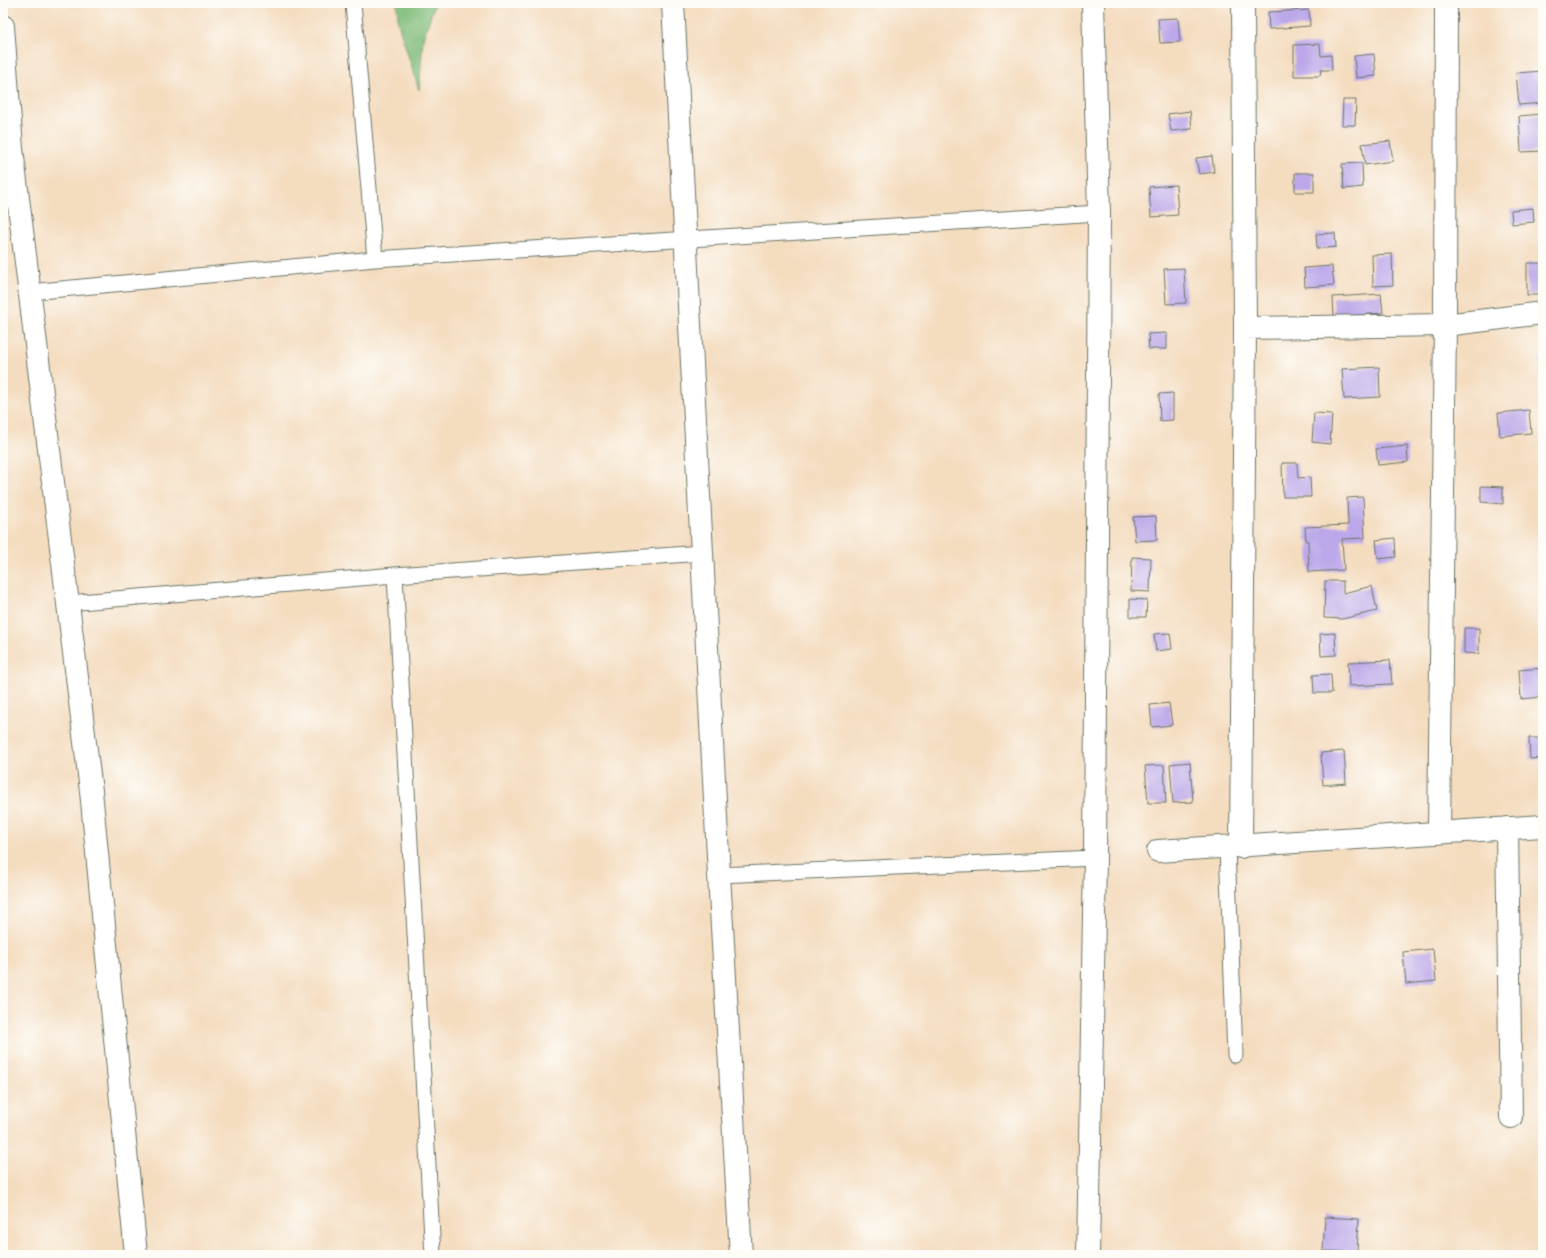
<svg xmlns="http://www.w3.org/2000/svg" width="1546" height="1258" font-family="Dekko,sans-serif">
<rect width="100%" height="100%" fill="#fdfcf7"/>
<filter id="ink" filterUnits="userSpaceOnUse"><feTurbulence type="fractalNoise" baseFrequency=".025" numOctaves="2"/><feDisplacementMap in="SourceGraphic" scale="8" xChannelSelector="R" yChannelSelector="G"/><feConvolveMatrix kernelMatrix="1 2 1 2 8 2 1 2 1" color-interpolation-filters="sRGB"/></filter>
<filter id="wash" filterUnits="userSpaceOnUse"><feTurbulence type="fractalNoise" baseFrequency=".012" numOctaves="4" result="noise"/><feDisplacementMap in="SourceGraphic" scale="16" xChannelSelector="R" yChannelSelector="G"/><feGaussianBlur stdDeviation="0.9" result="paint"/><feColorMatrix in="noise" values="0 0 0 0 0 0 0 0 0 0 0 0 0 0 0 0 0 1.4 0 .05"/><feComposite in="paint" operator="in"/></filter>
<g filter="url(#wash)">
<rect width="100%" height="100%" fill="#f4dcbf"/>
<path fill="#80bc7a" stroke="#507c57" d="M397 3H435L423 39 419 90 398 23Z"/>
<g id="blocks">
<path fill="#bba7e9" d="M1309 10 1310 26 1269 29 1268 12Z
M1178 18 1180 42 1160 43 1158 19Z
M1320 44 1321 56 1331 55 1332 70H1321L1320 76H1294V45Z
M1374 54 1376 76 1356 78 1354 56Z
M1543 71V103L1519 105 1516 73Z
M1343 100H1356L1355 125H1342Z
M1190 111 1192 129 1171 131 1168 114Z
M1543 114V151L1521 152 1519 116Z
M1390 141 1393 161 1365 165 1362 144Z
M1212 156 1214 172 1199 174 1196 158Z
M1362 163 1363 187 1344 189 1342 164Z
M1295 173H1314V192H1295Z
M1176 185 1178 215 1151 217 1149 187Z
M1533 208 1534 222 1512 224 1511 210Z
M1335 233 1336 247 1317 249 1316 234Z
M1392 254 1393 285 1373 286 1372 255Z
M1527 263H1543V295H1527Z
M1332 266 1334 285 1305 287 1304 268Z
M1184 268 1186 303 1166 304 1164 269Z
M1381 294 1383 313 1334 317 1333 297Z
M1167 333V349H1149L1148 334Z
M1540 358H1543V378H1540Z
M1379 367 1380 397 1344 399 1342 369Z
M1173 393V420L1160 421 1159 394Z
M1529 410 1531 433 1500 436 1498 413Z
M1314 413 1332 414 1330 444 1312 442Z
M1407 446 1408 462 1378 465 1376 449Z
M1282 463H1297L1298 478 1310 477 1311 497H1283Z
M1481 486 1503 487V504L1481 502Z
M1363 497 1365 538 1342 539 1344 570 1309 572 1308 541H1306L1305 527 1348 525 1347 498Z
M1156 516 1157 540 1135 541 1133 517Z
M1395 538 1396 557 1378 559 1376 540Z
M1132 557 1151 558 1150 592 1131 591Z
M1325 581H1343V593L1372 586 1377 611 1342 619 1324 618Z
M1130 599 1147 600 1146 617H1130Z
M1464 628H1479V654L1464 653Z
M1170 633 1172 649 1156 651 1154 634Z
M1335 633 1336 655 1321 656 1320 634Z
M1390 660 1392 684 1349 686 1348 662Z
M1543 668V697L1521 699 1519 670Z
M1331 674 1332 693H1314L1313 675Z
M1169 703 1172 725 1152 727 1150 705Z
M1529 738H1543V758L1530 759Z
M1344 751 1346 783 1323 785 1321 753Z
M1190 762 1193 802 1173 803 1170 764Z
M1164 765 1166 803H1148L1145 766Z
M1433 949 1436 981 1406 984 1403 952Z
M1325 1217 1359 1219 1357 1252 1323 1251Z"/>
</g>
</g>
<g filter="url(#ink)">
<use href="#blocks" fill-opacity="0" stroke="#6a7565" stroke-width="1"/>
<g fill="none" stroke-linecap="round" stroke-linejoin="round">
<g stroke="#6a7565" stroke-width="17">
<path id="service" d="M353 3 375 259
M30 292 375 259 1099 213
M395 575 433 1255
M68 603 395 575 702 553
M1227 847 1235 1055
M719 875 1095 858"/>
</g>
<g stroke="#6a7565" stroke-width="24">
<path id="minor" d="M673 3 719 875 741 1255
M3 26 12 149 91 791 136 1255
M1245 328 1445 325 1543 313
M1507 828 1511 1117
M1439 832 1445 325 1446 3
M1241 847 1245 328 1243 3
M1158 851 1543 826
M1088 1255 1095 858 1099 213 1093 3"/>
</g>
<use href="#service" stroke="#fff" stroke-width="15"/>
<use href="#minor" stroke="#fff" stroke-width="22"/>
</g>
</g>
<rect width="1546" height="1258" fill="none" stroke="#fdfcf7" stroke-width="16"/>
</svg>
